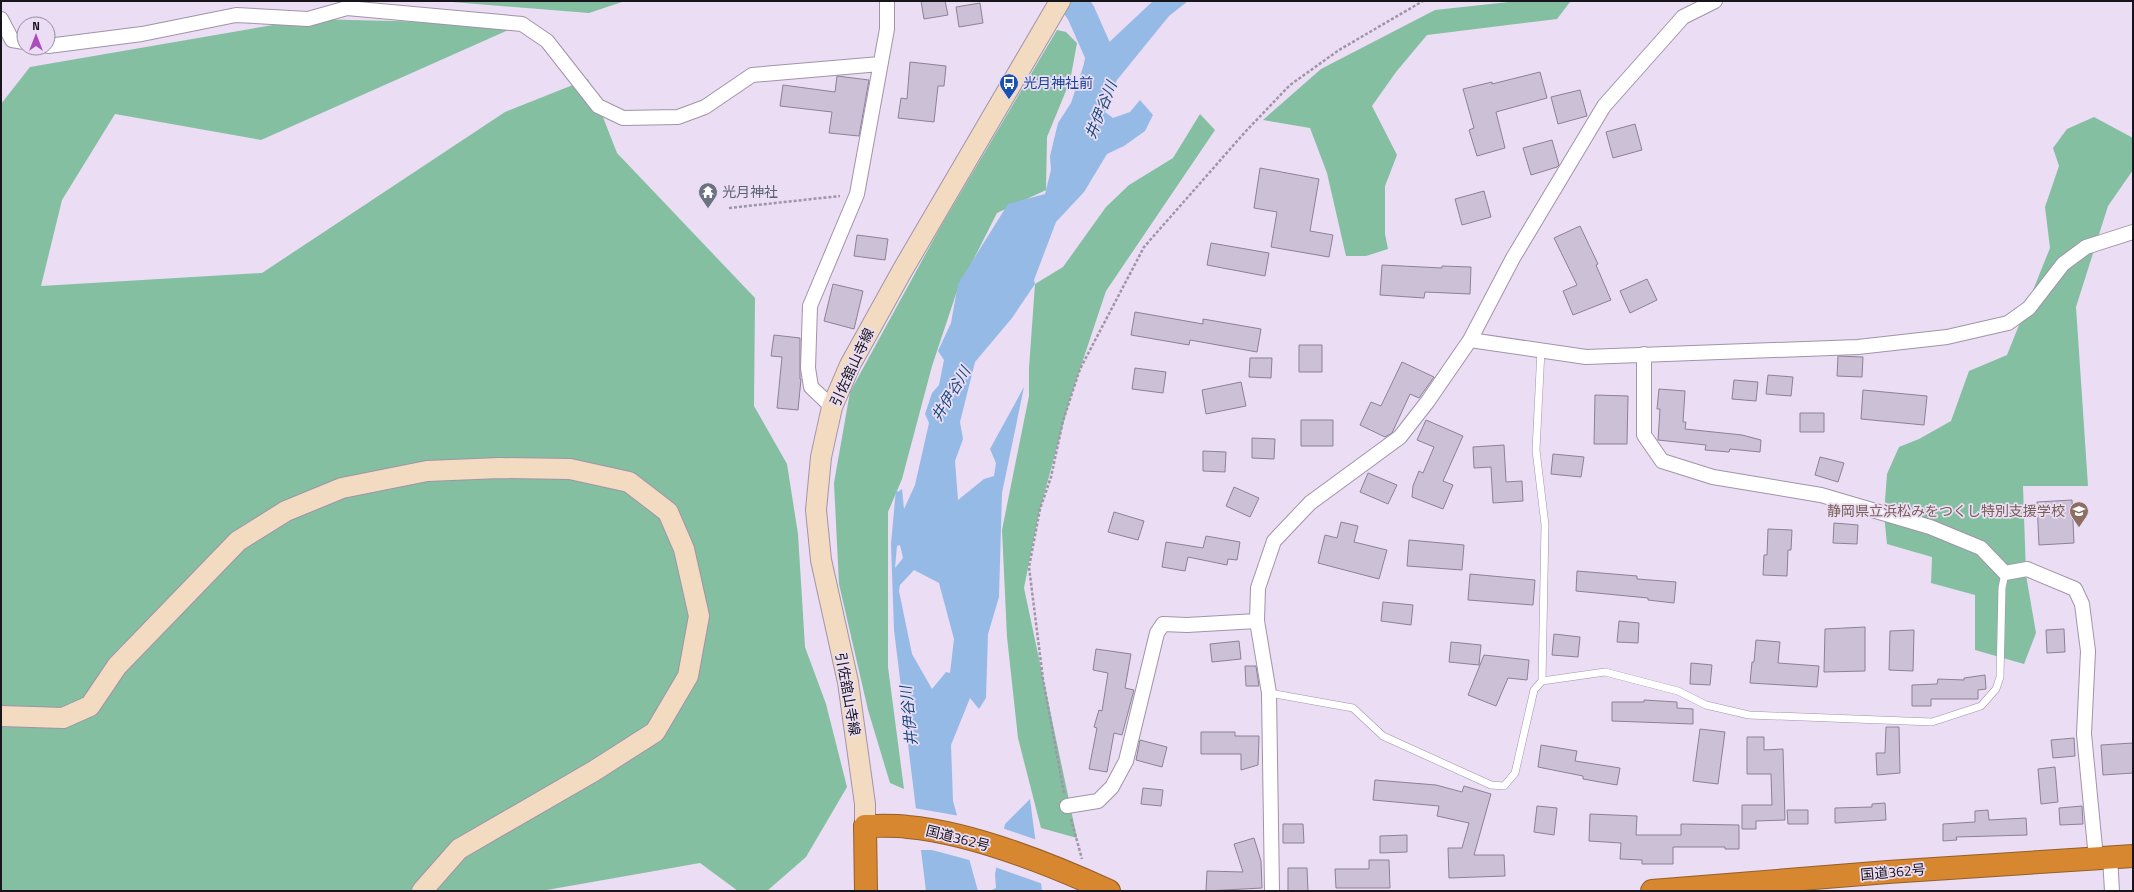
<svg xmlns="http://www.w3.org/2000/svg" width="2134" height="892" font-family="'Titillium Web','Noto Sans JP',sans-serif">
<rect width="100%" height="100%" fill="#eaddf4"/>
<path fill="#84bfa2" d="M440 1H625L589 13Z
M1518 1 1570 2 1557 19 1427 35 1396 72 1372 106 1397 155 1385 186V234L1388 249 1366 256H1346L1327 173 1310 128 1263 120 1321 69 1435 10Z
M308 19 522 24 261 140 115 114 62 200 41 286 262 273 505 112 588 79 617 153 755 298 754 406 787 464 798 534 805 647 826 704 847 787 806 857 767 891H738L700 863 541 891H1V104L30 67Z
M1057 30 1066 32 1077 43 1070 81 1047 137 1046 190 997 213 956 294 932 366 902 479 888 512V667L904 789 890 783 868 710 839 584 834 483 850 392 941 226Z
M1200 114 1215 130 1106 291 1070 399 1038 517 1024 588 1077 838 1041 828 1018 738 1007 637 1002 530 1029 396V368L1035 284 1063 267 1106 207 1129 185 1173 158Z
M2094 117 2133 138V170L2108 206 2076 307 2088 486H2023L2026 575 2036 633 2024 664 1975 650V595L1931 583 1932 557 1887 544 1884 514 1887 474 1899 447 1919 439 1951 421 1969 371 2007 355 2050 248 2045 207 2059 166 2053 148 2067 129Z"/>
<path fill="#96bae6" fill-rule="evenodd" d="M1153 1H1188L1169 16 1117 80 1105 112 1113 118 1130 112 1140 100 1153 115 1145 131 1124 146 1107 154 1084 192 1056 222 1034 280 1035 284 1012 318 975 362 960 422 963 439 955 461 958 500 984 479 994 476 996 463 990 449 1024 387 1002 493 999 597 988 634 986 698 979 709 970 698 951 745 953 801 978 891H926L894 630 891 544 896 489 898 492 902 489 904 509 915 485 929 423 925 414 932 393 939 385 944 360 938 351 951 323 958 284 1008 204 1045 194 1051 170 1050 156 1058 123 1071 103 1089 49 1103 48ZM900 545 903 558 895 568 897 546ZM914 570 939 583 954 639 950 673 946 672 932 689 912 654 899 591 900 585Z
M1030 799 1042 891H990L996 888 995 874 1005 824Z"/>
<path fill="#eaddf4" d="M914 808 960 816 973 861 932 850H919Z
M1002 828 1037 840 1043 884 995 867Z"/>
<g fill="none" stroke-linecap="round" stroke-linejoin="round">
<path stroke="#96bae6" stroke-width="29" d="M1073 1 1081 13 1100 56 1095 87"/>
</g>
<path fill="#ccc0d6" stroke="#8d8196" d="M921 1H945L948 15 924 19Z
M980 3 983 23 959 27 956 7Z
M910 62 946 66 944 86H938L934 122 898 118 901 98 907 99Z
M1540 72 1547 98 1496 112 1505 148 1477 156 1469 130 1474 128 1463 89 1492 82V84Z
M837 76 869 80 859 136 829 133 832 112 780 106 783 85 835 92Z
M1580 90 1587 116 1558 124 1551 97Z
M1635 124 1642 150 1613 158 1606 132Z
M1552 140 1559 165 1557 167 1531 175 1523 148Z
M1260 168 1319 179 1310 231 1333 235 1329 257 1271 247 1277 212 1254 208Z
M1484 191 1491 217 1462 225 1455 199Z
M1580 226 1598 264 1596 265 1611 300 1573 315 1563 291 1577 285 1554 238Z
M857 235 888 239 885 260 854 256Z
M1211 243 1269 253 1265 276 1207 265Z
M1382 265 1442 268V266L1471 267 1470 294 1425 292 1424 298 1380 295Z
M1647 279 1657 300 1630 313 1620 291Z
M833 284 863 291 854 329 824 321Z
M1135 312 1203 324V319L1261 329 1257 352 1190 340 1189 345 1131 335Z
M774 335 800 338V379H801L798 410 777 408 782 357 771 356Z
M1299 345H1322V372H1299Z
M1838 356 1863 357 1862 377 1837 376Z
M1250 358H1272L1271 378 1249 377Z
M1402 362 1434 377 1419 398 1410 394 1392 433 1385 437 1360 425 1371 402 1381 406Z
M1135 368 1166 372 1163 393 1132 389Z
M1768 375 1793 377 1791 396 1766 394Z
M1734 380 1758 382 1756 401 1732 399Z
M1241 382 1246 406 1206 414 1202 390Z
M1659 389 1685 391 1683 422H1686L1685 429 1742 435 1761 440 1760 452 1730 449 1729 452 1705 450 1706 445 1658 440 1660 409H1657Z
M1863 390 1927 396 1924 425 1861 419Z
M1595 395 1628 396 1627 444H1594Z
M1800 413H1824V432H1800Z
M1301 420H1333V446H1301Z
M1426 420 1463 436 1443 481 1453 485 1443 509 1412 497 1413 486 1419 471 1423 473 1434 447 1417 440Z
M1252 438 1275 439 1274 459 1252 458Z
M1504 445 1506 482 1522 481 1523 501 1493 503 1491 467 1474 468 1473 447Z
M1203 451 1226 452 1225 472 1203 471Z
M1553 454 1584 457 1581 477 1551 474Z
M1820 457 1844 463 1838 482 1815 475Z
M1368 473 1397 485 1388 504 1360 492Z
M1234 487 1259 498 1250 517 1226 506Z
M2072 500 2074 543 2039 545 2037 502Z
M1114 512 1144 521 1138 540 1108 532Z
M1341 522 1358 526 1354 542 1387 550 1379 579 1318 563 1325 535 1337 538Z
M1834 523 1858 525 1857 544 1833 543Z
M1768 529 1792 530 1791 550H1788L1787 576 1763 575 1764 555H1767Z
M1206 536 1240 542 1237 560 1228 559 1227 565 1188 557 1185 571 1162 567 1166 542 1203 548Z
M1409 540 1464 545 1462 570 1407 566Z
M1577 571 1637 576V579L1676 582 1674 603 1648 600V598L1576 591Z
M1470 574 1535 580 1533 605 1468 600Z
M1383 602 1413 605 1411 625 1381 621Z
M1619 621 1639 623 1638 643 1617 642Z
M1865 627V671L1824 672 1825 629Z
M2064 629 2065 652 2047 653 2046 630Z
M1914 630 1913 671 1889 670 1890 631Z
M1554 634 1580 637 1578 657 1552 655Z
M1756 640 1780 642 1778 663 1819 666 1817 687 1750 683 1752 662H1754Z
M1239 641 1241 659 1212 662 1210 644Z
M1451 642 1481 645 1479 665 1449 662Z
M1096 649 1131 654 1125 688 1134 690 1122 735 1114 733 1107 772 1089 769 1097 728 1094 727 1099 710 1102 711 1108 673 1093 670Z
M1484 655 1529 660 1527 680 1508 678 1496 706 1468 695Z
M1691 663 1712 665 1710 685 1690 684Z
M1245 666H1256L1259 686H1246Z
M1985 675 1986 689 1978 690V699H1931V706H1912V685L1937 684 1938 679 1964 680V678Z
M1644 700 1677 702V708L1693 709V724L1612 721V702H1644Z
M1886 727H1899L1900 773 1877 775 1876 753H1885Z
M1700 729 1725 732 1718 784 1693 781Z
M1201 732H1235V736H1259L1258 765 1241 770V754H1201Z
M1747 737H1764V750L1783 749 1785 820 1756 821V829H1742V805H1772L1771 774H1747Z
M2074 738 2075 756 2053 758 2051 740Z
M1140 740 1167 747 1162 767 1136 760Z
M2133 743V773L2103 775 2101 745Z
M1541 745 1577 751 1575 761 1620 768 1617 785 1583 779V776L1538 767Z
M2055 767 2058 802 2041 804 2038 769Z
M1375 780 1436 785 1462 792 1464 786 1491 794 1474 855H1504L1505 876 1449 878 1448 848H1462L1469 823 1437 816 1439 806 1373 800Z
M1143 788 1163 790 1161 806 1141 804Z
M1885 803 1886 820 1835 823V808L1872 807V804Z
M1537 806 1557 808 1554 835 1534 832Z
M2082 806 2083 824 2060 825 2059 808Z
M1787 810H1808V824H1788Z
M1988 810 1989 820 2026 818 2027 835 1956 837 1957 840 1943 841V824L1975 822V811Z
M1590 814 1637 816 1636 835H1681V824L1739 825V849H1725V847H1673V864H1642V860L1620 859 1621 843 1589 841Z
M1283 824H1303L1304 843H1283Z
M1407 835V852L1380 853V836Z
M1254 838 1261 861 1262 888 1206 891 1207 871 1243 872 1234 844Z
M1369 860H1389L1390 888H1336L1335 869H1369Z
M1288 868H1307L1308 891H1288Z"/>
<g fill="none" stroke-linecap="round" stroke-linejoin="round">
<g stroke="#a094a9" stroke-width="8">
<path id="lane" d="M1541 350 1536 450 1545 525 1542 681
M1269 693 1353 708 1383 736 1491 785 1504 786 1515 773 1534 690 1542 681 1605 672 1678 691 1706 705 1749 715 1932 722 1981 706 1996 689 2000 677 2002 588 2005 573"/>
</g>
<g stroke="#a094a9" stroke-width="16">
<path id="street" d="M1 19 12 40 24 42
M48 46 142 34 236 15 308 19 347 8 522 24 547 41 598 106 623 118 678 117 705 107 752 75 880 64
M1470 340 1586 357 1858 347 1947 337 2008 323 2029 308 2063 264 2086 247 2133 232
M1644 354V435L1662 461 1713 477 1821 495 1930 527 1981 548 2005 573 2027 569 2075 589 2082 604 2088 651 2084 734 2096 858
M832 407 811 387 808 368 810 306 857 194 887 29V1
M1067 806 1098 801 1112 787 1126 761 1157 633 1163 624 1187 625 1257 621
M2110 857 2112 891
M1272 891 1269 693 1257 621 1258 588 1274 541 1310 503 1400 437 1428 401 1470 340 1513 258 1604 106 1683 17 1715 1"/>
</g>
<g stroke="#a094a9" stroke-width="22">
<path id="secondary" d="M1 716 63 718 90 706 117 666 238 541 286 511 342 488 427 471 500 468 570 469 629 482 668 512 684 549 699 616 688 676 655 732 594 771 459 849 422 891
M865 826V804L848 682 821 560 816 510 821 457 832 407 850 365 902 271 1060 1"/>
</g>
<g stroke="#945f28" stroke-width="24">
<path id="highway" d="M866 891 865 826C879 826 894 825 908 827 973 833 1050 864 1109 891
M1652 891 1888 872 2133 856"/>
</g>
<path stroke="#9f95a6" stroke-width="2.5" stroke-dasharray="3 2" stroke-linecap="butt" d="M729 208 840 196
M1064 793 1043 679 1029 567 1040 509 1051 477 1063 421 1080 369 1144 247 1246 131 1290 85 1339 50 1423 1
M1071 819 1082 859"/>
<use href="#lane" stroke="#fff" stroke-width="7"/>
<use href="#street" stroke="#fff" stroke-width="14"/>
<use href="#secondary" stroke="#f3dbc1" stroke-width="20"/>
<use href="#highway" stroke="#d7872f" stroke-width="22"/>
</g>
<defs>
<g id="bus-pin" transform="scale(1)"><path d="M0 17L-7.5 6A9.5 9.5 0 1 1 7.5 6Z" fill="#1a4fb4" stroke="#eaddf4"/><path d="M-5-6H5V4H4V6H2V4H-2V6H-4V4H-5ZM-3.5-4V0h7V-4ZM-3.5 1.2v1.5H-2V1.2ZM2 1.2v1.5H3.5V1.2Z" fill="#fff"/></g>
<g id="temple-pin" transform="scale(1)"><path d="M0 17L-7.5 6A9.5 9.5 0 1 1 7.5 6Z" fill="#6b7280" stroke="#eaddf4"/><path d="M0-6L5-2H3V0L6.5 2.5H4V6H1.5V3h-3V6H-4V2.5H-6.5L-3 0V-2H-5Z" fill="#fff"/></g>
<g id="school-pin" transform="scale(1)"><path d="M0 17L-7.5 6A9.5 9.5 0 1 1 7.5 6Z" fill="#8d6e63" stroke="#eaddf4"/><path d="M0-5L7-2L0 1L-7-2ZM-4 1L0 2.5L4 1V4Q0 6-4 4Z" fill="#fff"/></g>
</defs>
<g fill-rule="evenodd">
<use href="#bus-pin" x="1009" y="83"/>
<use href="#temple-pin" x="708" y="192"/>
<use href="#school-pin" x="2079" y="511"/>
</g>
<g text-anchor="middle" stroke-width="3.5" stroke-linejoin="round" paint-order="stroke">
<g font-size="14" fill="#164399" stroke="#eaddf4" text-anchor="start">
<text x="1023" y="88">光月神社前</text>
</g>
<g font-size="14" fill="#5b616d" stroke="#eaddf4" text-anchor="start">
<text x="722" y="197">光月神社</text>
</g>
<g font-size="14" fill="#18141c" stroke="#eaddf4">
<text transform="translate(852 367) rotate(-65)" y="5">引佐舘山寺線</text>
<text transform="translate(848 694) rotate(80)" y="5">引佐舘山寺線</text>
<text transform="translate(958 838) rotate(14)" y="5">国道362号</text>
<text transform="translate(1893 872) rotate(-5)" y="5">国道362号</text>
</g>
<g font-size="14" fill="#785e54" stroke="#eaddf4" text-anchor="end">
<text x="2065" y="516">静岡県立浜松みをつくし特別支援学校</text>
</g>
<g font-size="15" font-style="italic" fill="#194a7f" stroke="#eaddf4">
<text transform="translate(1101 110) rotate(-68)" y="5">井伊谷川</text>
<text transform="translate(951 394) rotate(-59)" y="5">井伊谷川</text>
<text transform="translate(909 716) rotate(-96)" y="5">井伊谷川</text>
</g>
</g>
<rect width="2134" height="892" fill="none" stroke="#18141c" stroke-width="4"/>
<g transform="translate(36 36)"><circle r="19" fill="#eaddf4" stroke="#968d9e"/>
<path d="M0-3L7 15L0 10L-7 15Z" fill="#ab4eb9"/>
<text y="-6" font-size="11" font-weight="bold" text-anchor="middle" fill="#18141c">N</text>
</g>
</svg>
